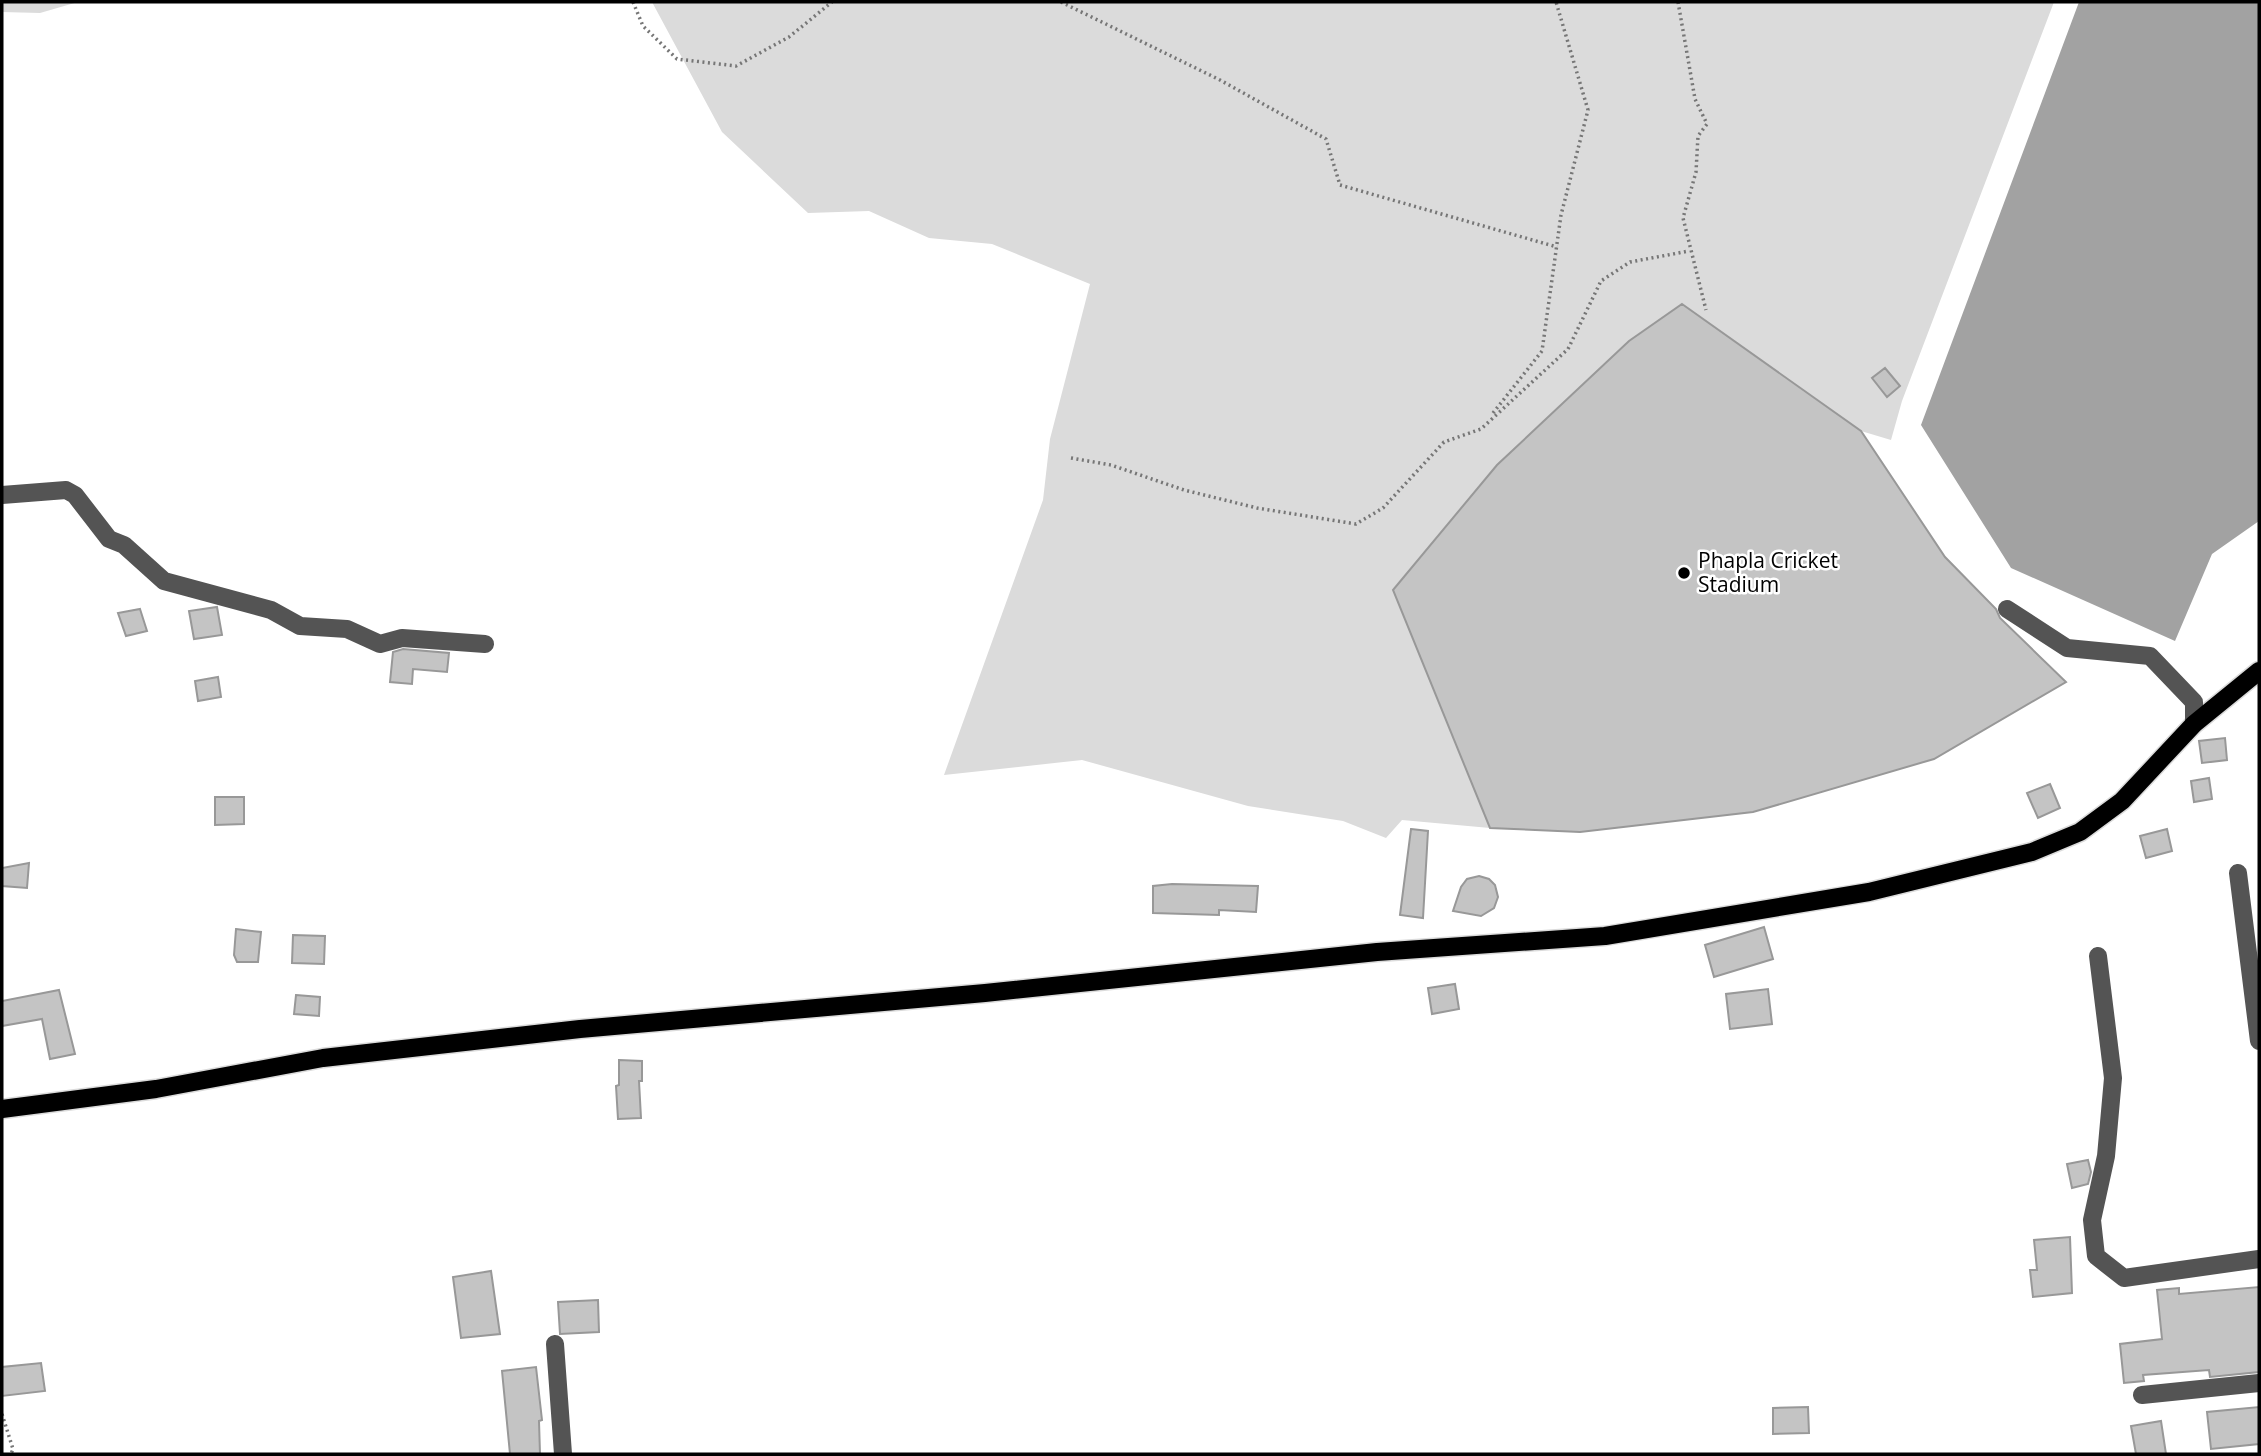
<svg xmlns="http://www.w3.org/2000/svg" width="2261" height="1456" font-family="'Open Sans',sans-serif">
<rect width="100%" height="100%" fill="#fff"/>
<path fill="#dbdbdb" d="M2 2H78L40 13 2 12Z
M652 2H2054L1902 401 1891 440 1861 431 1682 304 1497 465 1393 589 1490 828 1402 820 1386 838 1343 821 1248 806 1082 760 944 775 1043 500 1050 439 1090 284 992 244 929 238 869 211 808 213 722 132Z"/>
<path fill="#a2a2a2" d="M2079 2H2259V521L2212 554 2175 641 2011 568 1921 425Z"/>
<path fill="#c4c4c4" stroke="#989898" stroke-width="2" d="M1682 304 1861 431 1945 557 1996 609 2000 618 2066 682 1934 759 1753 812 1580 832 1490 828 1393 590 1497 465 1629 341Z
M1885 368 1900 386 1887 397 1872 378Z
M217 607 222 635 194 639 189 611Z
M140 609 147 631 126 636 118 613Z
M403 649 449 653 447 672 413 669 412 684 390 682 393 652Z
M218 677 221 697 198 701 195 681Z
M2225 738 2227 760 2202 763 2199 741Z
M2209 778 2212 799 2194 802 2191 781Z
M2050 784 2060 808 2038 818 2027 793Z
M215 797H244V824L215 825Z
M1411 829 1428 831 1423 918 1400 915Z
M2167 829 2172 851 2146 858 2140 836Z
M29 863 27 888 2 886V868Z
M1479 876 1489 879 1495 885 1498 897 1494 908 1481 916 1453 911 1461 887 1467 879Z
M1172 884 1258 886 1256 912 1219 910V915L1153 913V886Z
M1764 927 1773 959 1714 977 1705 945Z
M236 929 261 932 258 962H237L234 955Z
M293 935 325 936 324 964 292 963Z
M1455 984 1459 1009 1432 1014 1428 988Z
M1768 989 1772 1024 1730 1029 1726 994Z
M59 990 75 1054 50 1059 42 1019 2 1026V1001Z
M296 995 320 997 319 1016 294 1014Z
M619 1060 642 1061V1081H639L641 1118 618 1119 616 1086 619 1085Z
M2088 1160 2091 1172 2088 1184 2072 1188 2067 1164Z
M2070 1237 2072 1293 2033 1297 2030 1270H2037L2034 1240Z
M491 1271 500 1334 461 1338 453 1277Z
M2259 1287V1372L2210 1377 2209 1370 2143 1375 2144 1381 2124 1383 2120 1344 2162 1339 2157 1290 2179 1288V1294Z
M598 1300 599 1332 560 1334 558 1302Z
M41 1363 45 1391 2 1396V1367Z
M536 1367 542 1420 539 1421 540 1454H510L502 1371Z
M1808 1407 1809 1433 1773 1434V1408Z
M2259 1407V1444L2211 1449 2207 1412Z
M2161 1421 2166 1454H2136L2131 1426Z"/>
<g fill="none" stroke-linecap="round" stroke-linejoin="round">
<g stroke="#dbdbdb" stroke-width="21">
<path id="major" d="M2 1109 156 1089 323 1058 580 1029 985 993 1377 952 1605 936 1869 892 2032 852 2080 832 2122 801 2194 724 2259 671"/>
</g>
<path stroke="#767676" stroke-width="3.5" stroke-dasharray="2 3.5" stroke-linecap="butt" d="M633 2 643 26 677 59 736 66 789 37 832 2
M1061 2 1220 80 1326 139 1340 185 1557 247
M1678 2 1695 99 1707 124 1698 136 1696 172 1683 218 1706 310
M1493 413 1542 351 1561 215 1588 110 1556 2
M1071 458 1111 465 1184 490 1257 508 1356 524 1383 508 1444 442 1481 429 1568 349 1601 281 1630 262 1689 251
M2 1414 13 1449 11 1454"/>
<path stroke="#545454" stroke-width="18" d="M2 495 66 490 75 495 109 539 124 545 164 581 271 610 300 626 347 629 380 644 402 638 485 644
M2007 609 2067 648 2150 656 2194 702V724
M2238 873 2259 1041
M2098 956 2113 1078 2106 1156 2092 1220 2096 1256 2124 1278 2259 1259
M555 1344 563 1454
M2142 1395 2259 1383"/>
<use href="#major" stroke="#000" stroke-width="18"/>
</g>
<circle fill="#000" stroke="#fff" stroke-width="2.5" cx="1684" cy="573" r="7"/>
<g text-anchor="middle" stroke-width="5" stroke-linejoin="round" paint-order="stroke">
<g font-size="21" fill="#000" stroke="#fff" text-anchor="start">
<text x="1698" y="568">Phapla Cricket<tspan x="1698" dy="24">Stadium</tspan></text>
</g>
</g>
<rect width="2261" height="1456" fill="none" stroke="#000000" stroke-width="7"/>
</svg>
